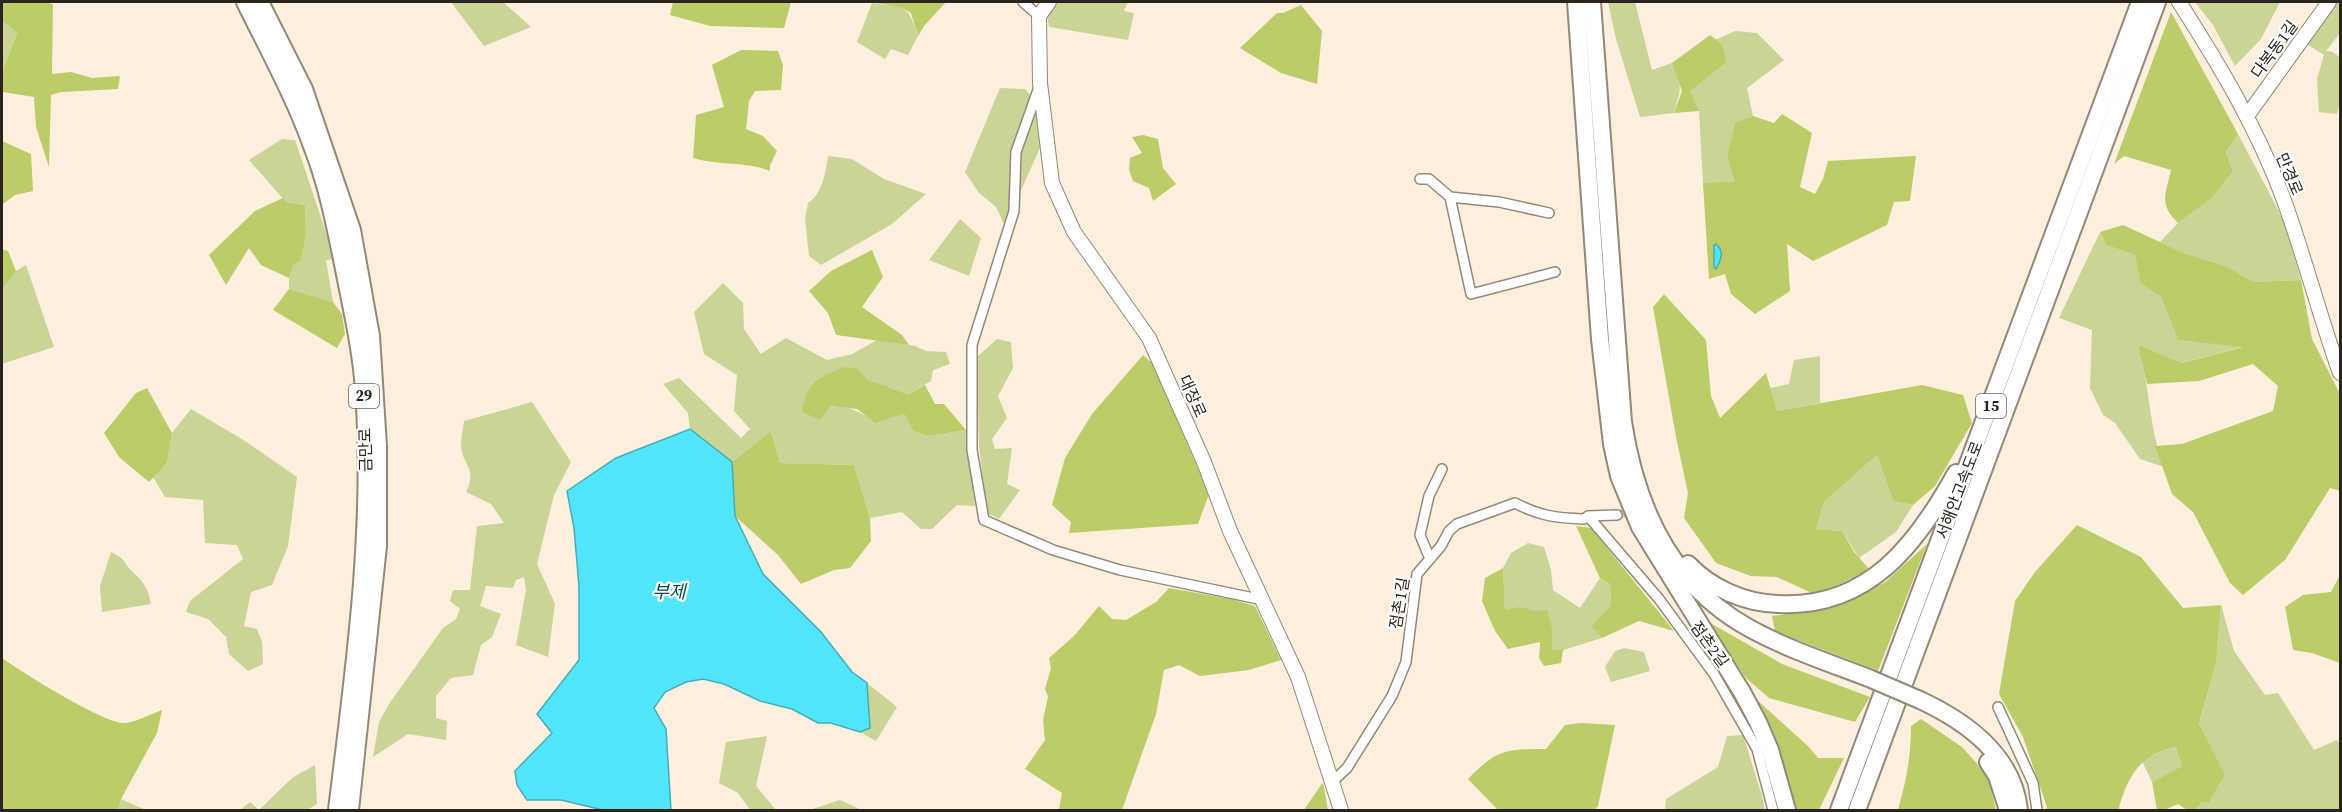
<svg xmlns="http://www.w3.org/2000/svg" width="2342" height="812" font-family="'Source Serif 4','Noto Sans KR',serif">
<rect width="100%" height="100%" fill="#fcefdd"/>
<path fill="#c9d496" d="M451 2H503L531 27 484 46Z
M1057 2H1128L1124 11 1134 13 1128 40 1049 27 1047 15Z
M1608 2H1635L1652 70 1672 63C1683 89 1681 87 1674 113L1640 117 1616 39Z
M2195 2H2280L2261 39 2235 66 2213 25Z
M2333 2H2340V33L2326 51 2333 52 2340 58V101L2337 114 2319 112 2317 79 2324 55 2307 44 2310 35Z
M872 3C906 8 907 2 918 36L908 55 891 49 885 59 857 42Z
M2 20 17 33 2 72Z
M1735 31 1757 33 1784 60 1747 88 1753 116 1735 124 1727 156 1734 183H1703L1699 111 1689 91 1727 62 1723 45 1715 40Z
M1000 88 1025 89 1037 103 1040 148 1005 226 996 207 979 193 965 172Z
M2238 134 2285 223 2301 280 2254 282 2226 266 2186 254 2160 242 2178 223 2212 198 2233 171 2226 152Z
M282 139 295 140 335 259 326 260 333 302 289 289V278L293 264 301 260 306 236 305 205 286 202 249 160Z
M828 156 852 159 884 179 926 194 892 224 821 265 809 256 805 219 808 203C822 195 826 171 828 156Z
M960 219 981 238 969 276 929 260Z
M2100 232 2106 245 2135 255 2140 283 2161 297 2178 340 2245 346 2182 363 2138 346C2150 386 2149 429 2164 467L2140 459 2115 423 2103 415 2090 388 2092 330 2059 318Z
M26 265 54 347 2 364V286L16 271Z
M723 283 743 303 744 329 761 354 786 338 827 360 852 354 877 340 915 346 926 351 946 352 950 364 933 370 931 381 909 394C895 391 883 383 869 381L858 369C823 376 812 373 801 411 834 405 847 402 875 422L904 414 913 431 928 436 966 430 975 506 957 505 932 529H921L902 512 870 518 854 465 780 463 771 431 732 462 690 429 688 413 663 384 679 378 741 438 750 429 734 411 737 375 704 354 694 312Z
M997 339 1011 342 1013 368 998 396 1007 418 992 439 995 449 1012 448 1007 484 1020 490 999 519 987 513 979 446 977 357Z
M1820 356V403L1777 411 1770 388 1789 384 1794 360Z
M532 402 571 462 554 495 537 564 555 604 548 657 516 645 526 590 524 577 516 580 513 588 486 586 480 606 501 614 492 637 481 645 473 675 451 678 436 696V718L447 721 446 740 408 734 373 757 379 722 389 704 443 628 456 619 460 609 450 601 453 590H470L477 526 504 523 491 504 466 492C478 468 462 465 461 446 461 438 463 429 464 421Z
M191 409 245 441 297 477 288 546 272 585 251 592 244 626 257 629 262 642 263 664 248 671 229 654 226 637 208 619 186 612 190 601 243 559 237 545 205 543 203 500 165 497 153 477 167 463 172 433Z
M1877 455 1893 501 1913 505 1896 532 1859 558 1842 531 1816 529 1824 502Z
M1528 543 1544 547 1551 570 1553 590 1580 608 1600 578 1610 584 1611 605 1591 626 1602 638 1563 650 1552 651V629C1535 611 1530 605 1505 610L1503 568 1511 553Z
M111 552C128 560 122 562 132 571 144 583 148 587 151 604L102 612 100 586Z
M2221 605 2234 651 2265 695 2278 693 2314 750 2337 740 2340 745V810H2194L2225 774 2199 725 2216 663Z
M1624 648 1644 652 1650 671 1611 682 1605 667 1615 651Z
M867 683 897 707 876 741 860 732 870 727Z
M1743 735 1762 796 1765 810H1665L1666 799 1718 767 1727 736Z
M767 736 756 786 776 810H750L738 793 719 783 726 742Z
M2176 747 2182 766 2152 782 2142 761 2162 751Z
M315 765 317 804 307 810H240L250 802 259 810 292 778Z
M121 799 146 810H118Z
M840 800 862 810H809Z"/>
<path fill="#bccc68" d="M2 2H48L53 5 52 74 71 72 92 78 120 76 118 89 61 92 51 95 49 167 36 127 34 97 3 92 2 95V72L17 33 2 20Z
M673 2H791L784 28 710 26 670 15Z
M872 2H946L924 26 918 36 911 13 903 8Z
M1301 5 1322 31 1317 84 1281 73 1240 48 1277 13H1283Z
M2171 12 2238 134 2226 152 2233 171 2212 198 2178 223C2158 203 2166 194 2171 170L2124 156 2114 164Z
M1710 35 1723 45 1727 62 1690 91 1699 111 1674 113 1682 91 1672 63Z
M741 50 778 51 783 65 781 90 755 91 749 101 746 129 763 136 777 151 770 165V171C746 161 719 166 693 158L696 115 724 107 712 65Z
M1782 114 1812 133 1800 187 1815 194 1823 179 1828 161 1916 156 1910 201 1894 202 1887 225 1813 261 1787 244 1790 291 1755 314 1731 294 1725 274 1709 279 1703 183 1734 182 1727 156 1735 123 1753 116 1774 123Z
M1143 135 1158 139 1163 168 1176 184 1153 201 1149 188 1133 181 1129 170 1130 158 1142 153 1132 137Z
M2 141 31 154 33 191 15 195 3 204Z
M283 198 286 202 305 205 306 236 301 260 293 265 289 278 261 265 249 248 226 285 209 255 255 211Z
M2123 225 2186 254 2226 266 2254 282 2301 280 2312 339 2340 394V491L2330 488 2285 560 2243 595 2230 583 2193 512 2172 494 2155 446 2182 444 2273 411 2278 386 2253 364 2199 381 2147 384 2138 345 2182 363 2243 347 2178 340 2161 297 2140 283 2135 255 2106 245 2100 232Z
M2 249 8 251 16 271 2 289Z
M872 250 883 277 862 307 902 335 909 345 836 335 828 313 809 291 831 271Z
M289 289 333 302 342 314 345 334 337 348 273 310Z
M1664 294 1706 340 1711 396 1720 418 1766 373 1777 411 1922 385 1963 395 1972 423 1935 486 1913 505 1893 501 1877 455 1824 502 1816 529 1842 531 1854 552 1870 570 1816 595 1777 577 1751 576 1716 563 1684 518 1688 493 1676 437 1653 307Z
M1143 355 1152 363 1209 494 1198 524 1069 533 1071 522 1052 505 1065 458 1092 414Z
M844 367 858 369 869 381C883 383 895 391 909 394L925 385 935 404H944L966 430 928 436 913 431 904 414 875 423 857 409 831 406 819 420 801 411C809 381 816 379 844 367Z
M147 388 172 433 167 463 149 482 119 457 104 433 136 393Z
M771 431 780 463 854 465 870 518 871 541 850 568 834 570 801 584 778 555 735 516 732 462Z
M2077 525 2141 557 2183 608 2221 605 2216 663 2199 724 2225 774 2209 802H2202L2194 810H2187L2178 804 2164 810H2157L2152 782 2182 766 2176 747C2147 754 2135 765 2124 792 2122 798 2119 804 2119 810H2046L2047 807 2023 737 1999 694 2015 601 2035 572Z
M1576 526 1591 528 1674 631 1639 621 1602 638 1591 626 1611 605 1610 584 1600 578Z
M1927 544 1878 671 1775 631 1772 616 1831 608 1884 583Z
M1503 568 1505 610 1520 607 1535 611 1547 610 1552 629V650H1563L1561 663 1544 666 1539 658 1540 642 1508 649 1495 631 1482 601 1485 578Z
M2340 575V663L2312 653 2293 650 2285 607 2303 595 2331 592Z
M1169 588 1231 599 1255 606 1281 660 1249 670 1200 676 1179 665 1164 670 1156 714 1122 810H1059L1062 793 1025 769 1045 740 1043 720 1048 697 1045 689 1051 668 1049 658 1074 636 1099 606 1112 619 1126 620 1156 602Z
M1705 620 1782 664 1870 697 1855 722 1769 698 1746 678Z
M2 658C20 671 107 726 126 723 138 721 151 714 162 710L157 733 121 799 118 810H2Z
M1757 700 1808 746 1818 758H1844L1819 810H1794Z
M1921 719 1962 747 1988 776 1996 810H1898C1906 782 1911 757 1911 726Z
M1581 723 1615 725 1598 806 1595 810H1498L1468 779C1497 749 1506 749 1546 749L1565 725Z
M1323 782 1328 810H1304Z"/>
<path fill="#52e6fc" stroke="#46acb9" stroke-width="1.5" d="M1716 244C1725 252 1721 259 1716 269L1714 267V245Z
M690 429 732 462 735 516 763 574 821 632 852 672 867 683 870 728 860 732 831 723H818L792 709 760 701 724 684 703 679 686 682 665 692 654 708 666 729 671 810H603L561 800H527L517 785 515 771 552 733 537 714 579 660V586L574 528 567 491 616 458Z"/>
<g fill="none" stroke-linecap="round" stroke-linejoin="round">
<path stroke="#d2c7b7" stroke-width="9" stroke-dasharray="9 4.5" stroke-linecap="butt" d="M1617 515 1656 504"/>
<g stroke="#948878" stroke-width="12">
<path id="street" d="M1023 2 1039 16
M1039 87 1016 152 1014 211 972 345V450L984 520 1053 550 1120 570 1263 600
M1420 179H1429L1450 197 1471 294 1555 272
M1450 197 1499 202 1549 213
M1588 516 1659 599 1714 674 1757 749 1773 810
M1430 559 1420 535 1429 496 1442 469
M1998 707 2033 783 2037 810
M1333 781 1347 768 1392 696 1406 662 1417 574 1441 546 1449 531 1457 524 1515 503C1540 516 1556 518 1584 519L1588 516 1617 515"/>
</g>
<g stroke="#948878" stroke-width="16">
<path id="secondary" d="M1049 2 1039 16 1040 83 1052 183 1074 232 1149 338 1204 462 1230 531 1298 677 1341 810
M2179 2C2220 66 2259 131 2285 203 2305 259 2320 317 2340 373
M2247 116 2329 2"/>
</g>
<g stroke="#948878" stroke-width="20">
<path id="highway" d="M245 2C268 49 294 96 312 146 327 184 335 225 343 264 351 306 361 347 364 390 374 530 354 671 337 810
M260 2 304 89 352 230 371 336 378 446V546L350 810
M1576 2 1600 339 1612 444 1619 476 1640 527 1742 692 1758 722 1770 750 1787 810
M1592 2 1623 422C1636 507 1671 585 1749 628 1787 649 1830 663 1871 679
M1688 564C1711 588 1744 603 1778 604 1868 609 1917 544 1956 473
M1920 700C1967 722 2013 755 2019 810
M1988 762 1997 776 2008 810
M1839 810 2140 2
M1857 810 2157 2"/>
</g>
<use href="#street" stroke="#fff" stroke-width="9"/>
<use href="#secondary" stroke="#fff" stroke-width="14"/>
<use href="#highway" stroke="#fff" stroke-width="16"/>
<g stroke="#948878" stroke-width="20" stroke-linecap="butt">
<path id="highway-bridge" d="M1871 679 1920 700"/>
</g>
<use href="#highway-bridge" stroke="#fff" stroke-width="16"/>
</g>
<g text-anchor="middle" stroke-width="4.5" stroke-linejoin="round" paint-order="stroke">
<g fill="#fefefe" stroke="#696661" stroke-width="1.5">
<rect x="349" y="384" width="30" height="24" rx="4.5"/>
<rect x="1976" y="394" width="30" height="24" rx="4.5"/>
</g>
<g font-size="15" font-weight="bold" fill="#29251e">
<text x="364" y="401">29</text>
<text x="1991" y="411">15</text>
</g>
<g font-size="16" fill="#29251e" stroke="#fefefe">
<text transform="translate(2274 49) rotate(-54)" y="6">다복동1길</text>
<text transform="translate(2290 174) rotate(67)" y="6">만경로</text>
<text transform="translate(1193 396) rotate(66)" y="6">대장로</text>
<text transform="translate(365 450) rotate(-91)" y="6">금만로</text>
<text transform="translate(1959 490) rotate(-69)" y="6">서해안고속도로</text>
<text transform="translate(1399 603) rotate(-81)" y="6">점촌1길</text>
<text transform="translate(1710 644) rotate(54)" y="6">점촌2길</text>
</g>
<g font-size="18" font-style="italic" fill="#034952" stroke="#fefefe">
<text x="669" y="598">부제</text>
</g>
</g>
<rect width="2342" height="812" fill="none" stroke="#29251e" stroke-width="6"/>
</svg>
